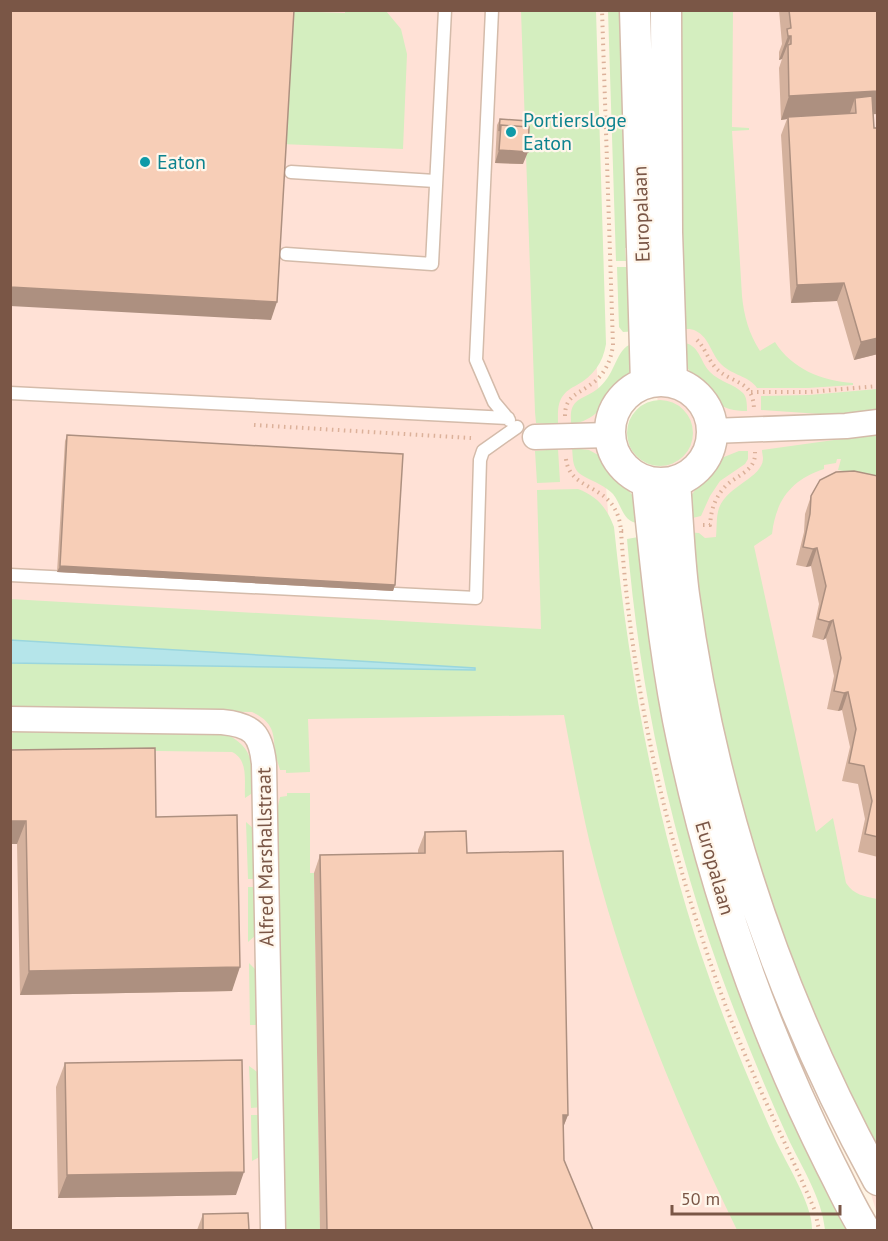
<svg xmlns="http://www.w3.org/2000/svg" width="888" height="1241" font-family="'PT Sans',sans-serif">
<rect width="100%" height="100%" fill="#fff3e3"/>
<path fill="#ffe1d6" d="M10 11H580L597 372 629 779 802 1230H11Z
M651 11H877V1214L666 521 658 430Z"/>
<path fill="#d4eebf" d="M288 11 345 13V11H386L401 29 407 54 403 149 281 144Z
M521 11H596L606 344C603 363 593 376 577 385 571 388 566 391 562 397 557 405 558 415 558 425L536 423 535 412Z
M608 11H628L631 247 625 248 626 261H616Z
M672 11H733L732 127 749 128V130L732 131 742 296C744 316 749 334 760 351L775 342C792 369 822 381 853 383V385L808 388H757C749 376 732 375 722 365 711 355 710 338 696 331 691 328 684 329 678 330Z
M617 267H632L637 331 623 332 619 327Z
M681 343C699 342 700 362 710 372 720 382 734 384 743 393 747 397 747 405 747 411 720 411 716 401 697 385V381C686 370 684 358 681 343Z
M629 345H635C634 354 634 362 630 371 627 378 620 382 619 388 604 404 596 421 571 424 571 419 570 411 573 406 577 398 590 395 596 390 615 377 615 352 629 345Z
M877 389V411L835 415 761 410V396L809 395Z
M627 433a33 33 0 1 1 66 0a33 33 0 1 1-66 0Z
M877 434V477L838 470 841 459H837L836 463 824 465V469C791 480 776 500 772 534L754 546 816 832 833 818 846 883C854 895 864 896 877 899V1167L742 839 685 532 699 533 705 538 716 537C717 528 716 517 719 508 728 485 762 478 763 459 763 456 762 453 762 450Z
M572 448 589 450 600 456 633 496 636 503 640 523C623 524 622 505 613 494 603 483 582 478 577 471 572 464 573 456 572 448Z
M558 449 560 482 537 483 535 451Z
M739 451H748V459L745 464 720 481 710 496 701 516 688 519 689 499 701 481V477L719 459Z
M578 489C597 496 607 508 614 527 629 673 655 817 702 957 723 1019 748 1079 775 1139 786 1163 813 1205 812 1230H737C677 1107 623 978 590 844 580 801 572 758 564 715L308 719 310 772 286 773V770H280L277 760H275C274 736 276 723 252 712L11 708V663L475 670V668L11 640 10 599 541 629 537 490Z
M644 536 666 689 849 1230H825C822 1198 802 1168 788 1138 767 1092 748 1046 730 999 674 852 640 696 627 539Z
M16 729 224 733C254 747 252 763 254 792L245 798C244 782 249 760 232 752L11 749V735Z
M287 793H310V873H314L320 1230H283L275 807 278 806 280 797 287 796Z
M246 822 255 830 256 879H248Z
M248 887H256L257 934 248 942Z
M249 963 258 972 259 1025H250Z
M249 1066 260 1074 261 1107 251 1108Z
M251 1115H261V1156L252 1161Z"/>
<path fill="#b5e5ea" stroke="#9ad6dd" stroke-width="1.5" d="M10 640 475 668V670L11 663Z"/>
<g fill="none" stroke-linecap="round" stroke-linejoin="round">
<g stroke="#d4bbaa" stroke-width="15">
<path id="service" d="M492 10 476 360 494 402 509 420
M291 172 435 181
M286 254 432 264 445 10
M10 393 508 418
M10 575 476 598 480 460 483 451 517 427"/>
</g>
<g stroke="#d4bbaa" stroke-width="27">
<path id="minor" d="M712 431 846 426 878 422
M535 437 609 435
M10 719 222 722C253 725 261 734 264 764L273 1230"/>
</g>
<g stroke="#d4bbaa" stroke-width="33">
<path id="tertiary" d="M635 10 646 383
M666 10 667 232 672 382
M610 432a51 51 0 1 1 102 0a51 51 0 1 1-102 0Z
M647 482C655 561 663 642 678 720 709 875 760 1025 831 1166 842 1187 852 1210 865 1230
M675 482C678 519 679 557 684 595 712 801 778 998 878 1180"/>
</g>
<path stroke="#dcb19a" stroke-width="4" stroke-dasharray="1.5 4.5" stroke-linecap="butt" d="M697 340C705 348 708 359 715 367 731 385 753 378 754 409
M751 392H809L878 386
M565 416C565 397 576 395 590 385 604 376 611 361 613 345L602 10
M254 425 471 438
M566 459C570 494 617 481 621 531H627
M703 525H710C711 511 714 500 723 489 734 475 756 473 755 452
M621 531C632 698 672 864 731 1020 756 1085 788 1147 815 1211L819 1230"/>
<use href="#service" stroke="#fff" stroke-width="12"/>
<use href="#minor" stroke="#fff" stroke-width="24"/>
<use href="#tertiary" stroke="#fff" stroke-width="30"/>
</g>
<path fill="#d4b19d" d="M779 10H878L873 114 878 354 854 360 837 301 791 303 781 135 787 119 781 120 779 68 782 59 779 60V52L782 44Z
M500 119 523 164 495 163 497 125Z
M67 435 395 585 393 591 57 572 65 441Z
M878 476V857L858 852 865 819 858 784 842 781 850 747 842 710 838 711 827 709 834 676 826 638 823 640 812 637 819 604 811 566 806 567 796 565 804 532 805 514 811 496Z
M10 750 156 817 232 991 20 995 17 844Z
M425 832 467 853 568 1115 563 1127 564 1160 593 1230H320L314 873 320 855 418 853V850Z
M65 1063 236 1195 58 1198 56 1087Z
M203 1214 249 1230H197Z"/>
<path fill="#ad9080" d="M788 36H791L782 59 779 60Z
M878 91V114L855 115 856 113 855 98 849 116 788 117 787 119 781 120 789 96Z
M499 150 528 152 523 164 495 163Z
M844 283 837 301 791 303 797 285Z
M10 287 277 302 271 320 10 306Z
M878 338V354L854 360 861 342Z
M817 548 811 566 806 567 813 549Z
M60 566 395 585 393 591 57 572Z
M833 620 826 638 823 640 829 622Z
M848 692 842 710 838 711 844 693Z
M10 821H26L17 844H10Z
M240 967 232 991 20 995 29 971Z
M563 1115H568L561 1133Z
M244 1172 236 1195 58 1198 67 1175Z"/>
<path fill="#f7ceb7" stroke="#ad9080" stroke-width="1.5" d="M10 10H294L277 302 10 287Z
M789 10H878V91L789 96 788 45 791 44V36H788L787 29 791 28Z
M872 96 874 128H878V338L861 342 844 283 797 285 788 117 856 113 855 98Z
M500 119 528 121V127L501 125 499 131Z
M501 125 529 127 528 152 499 150Z
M67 435 403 454 395 585 60 566Z
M854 471 878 476V837L865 834 872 801 864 766 849 763 856 729 848 692 844 693 834 691 841 658 833 620 829 622 818 619 826 586 817 548 813 549 803 547 810 514 811 496 820 480 836 472Z
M155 748 156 817 237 815 240 967 29 971 26 821H10V750Z
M466 831 467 853 563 851 568 1115H563L564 1160 593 1230H327L320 855 425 853V832Z
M242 1060 244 1172 67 1175 65 1063Z
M248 1213 249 1230H203V1214Z"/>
<g fill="#0f9aa8" stroke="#fff6eb" stroke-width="2">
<circle cx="511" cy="132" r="6"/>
<circle cx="145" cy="162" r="6"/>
</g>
<g text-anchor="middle" stroke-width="4.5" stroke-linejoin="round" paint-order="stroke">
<g font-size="20" fill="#0d838f" stroke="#fff6eb" text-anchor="start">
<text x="523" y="127">Portiersloge<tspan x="523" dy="23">Eaton</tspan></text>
<text x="157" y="169">Eaton</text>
</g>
<g font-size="20" fill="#7a5646" stroke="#fff6eb">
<text transform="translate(641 214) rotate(-92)" y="7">Europalaan</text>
<text transform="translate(265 857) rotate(-91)" y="7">Alfred Marshallstraat</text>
<text transform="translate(715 868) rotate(74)" y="7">Europalaan</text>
</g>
</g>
<rect width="888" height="1241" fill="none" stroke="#7a5646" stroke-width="24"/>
<path d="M672 1205v9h168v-9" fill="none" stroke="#7a5646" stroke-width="3"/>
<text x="681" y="1205" font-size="18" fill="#7a5646" stroke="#fff6eb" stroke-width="4.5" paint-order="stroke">50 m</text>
</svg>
